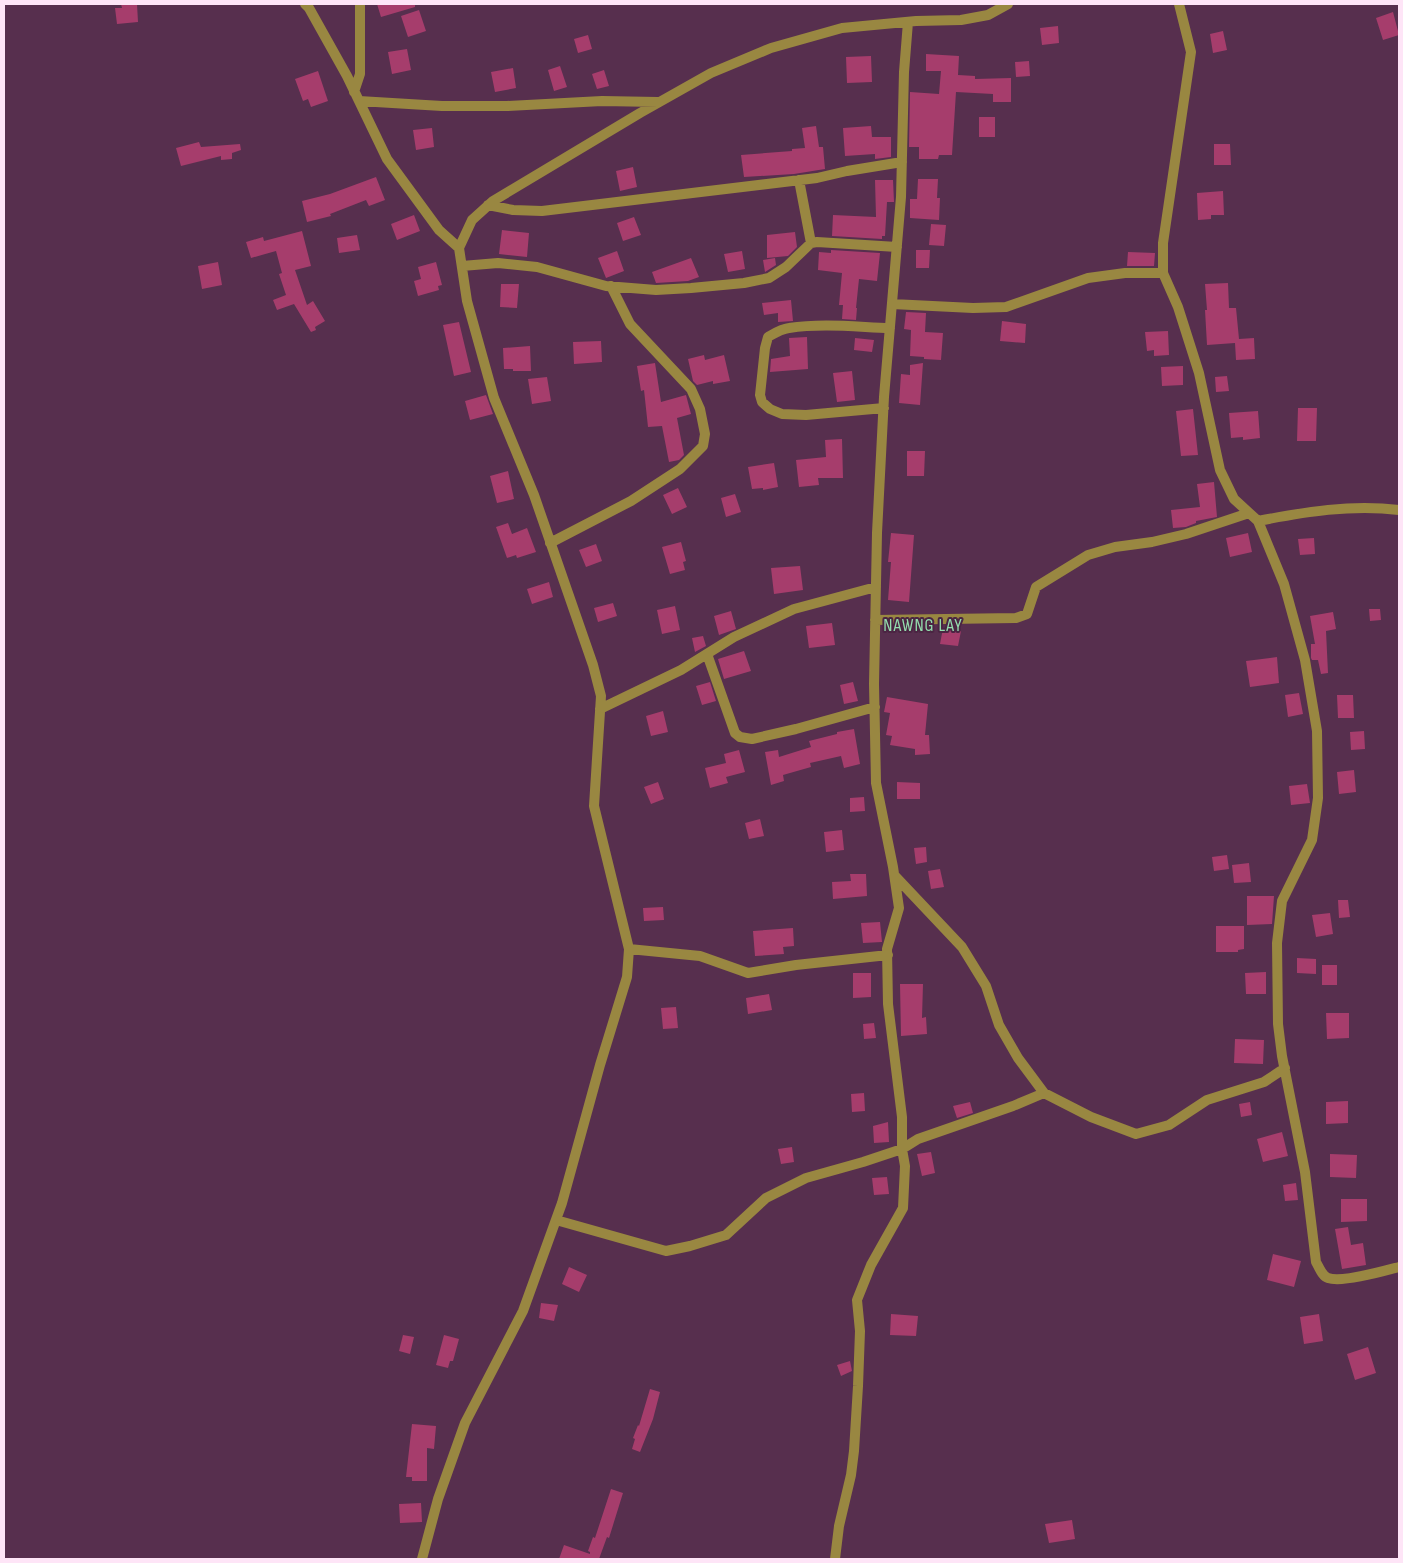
<svg xmlns="http://www.w3.org/2000/svg" width="1403" height="1563" font-family="'Sofia Sans Condensed',sans-serif">
<rect width="100%" height="100%" fill="#572f4e"/>
<path fill="#a63d6c" d="M121 4H137L138 22 117 24 115 8H122Z
M377 4H415V7L381 17Z
M419 10 426 31 408 37 401 16Z
M1393 12 1399 35 1383 40 1376 18Z
M1058 26 1059 43 1042 45 1040 28Z
M1223 31 1227 50 1213 53 1210 34Z
M588 35 592 49 578 53 574 39Z
M407 49 411 70 392 74 388 52Z
M926 54 959 56 958 75 975 76V79L1011 78V102H993V94L956 92 952 155H939L938 159H919V147H909L910 92 939 94 941 71H926Z
M871 56 872 82 847 83 846 57Z
M1029 61 1030 76 1016 77 1015 62Z
M560 66 567 87 554 91 548 70Z
M513 68 516 88 495 92 491 72Z
M604 70 609 86 597 89 592 74Z
M318 71 328 101 311 107 308 99 303 101 295 79Z
M979 117H995V137H979Z
M816 126 819 147H823L825 169 794 174 744 177 741 155 792 151V149L805 148 802 128Z
M871 126 872 137H891V157L875 159V154L845 156 843 128Z
M432 128 434 147 416 150 413 130Z
M199 142 201 147 240 144 241 150 232 153V159L221 160V156L181 166 176 148Z
M1214 144H1230L1231 165H1214Z
M633 167 637 187 620 191 616 171Z
M376 177 385 200 369 206 366 200 330 214 331 216 307 222 302 201 330 194Z
M918 179H938L937 198H940L939 220 910 218V199H917Z
M875 180H893L894 202H887L885 236H882V239L832 236 833 215 876 217Z
M1223 191 1224 215H1211V219L1198 220 1197 193Z
M414 215 420 231 397 240 391 224Z
M634 217 641 235 623 241 617 223Z
M931 224 946 225 944 246 929 245Z
M502 230 529 233 527 257 499 254Z
M302 231 311 266 295 270 307 305 313 301 325 321 315 327 316 330 311 332 294 304 277 310 273 300 286 295 279 274 282 273 276 251 251 258 246 242 263 237 264 241Z
M795 232 797 247 788 256 767 258V235Z
M357 235 360 250 339 253 337 238Z
M831 250 880 253 877 281 859 279 856 308H857L856 320 842 319 843 305H839L842 273 818 270 819 252 831 253Z
M916 250H930L929 268H916Z
M617 251 624 271 606 278 598 258Z
M742 251 745 269 728 272 724 254Z
M1128 252 1155 253 1154 266H1127Z
M691 258 699 277 688 281 656 283 652 272Z
M775 258 776 265 765 272 763 260Z
M218 262 222 285 202 289 198 266Z
M436 262 442 285 438 286 439 290 418 296 414 281 421 279 418 267Z
M1228 283 1229 308H1236L1239 339 1254 338 1255 359 1236 360 1235 343 1207 345 1205 310H1207L1205 284Z
M501 284H519L517 308 500 307Z
M791 300 793 321 778 322V313L764 315 762 303Z
M906 312 926 313 925 332 943 333 941 360 924 359V357L910 356 911 330 904 329Z
M1002 321 1026 324 1025 343 1000 341Z
M459 322 471 372 454 376 443 325Z
M1168 331 1169 355 1154 356V350L1147 351 1145 332Z
M807 337 808 369 770 372 771 359 790 356 789 338Z
M855 338 874 340 872 352 854 350Z
M601 341 602 362 574 364 573 342Z
M530 346 531 371H513V369H504L503 348Z
M704 355 705 360 724 355 730 381 713 384V381L697 385 693 381 688 359Z
M655 363 661 402 686 395 691 414 677 418 684 455 679 460 669 462 662 426 648 427 644 390 641 391 637 366Z
M923 363 920 405 899 403 901 374 910 375V365Z
M1183 366V385L1162 386 1161 367Z
M852 371 855 400 837 402 833 373Z
M1227 376 1229 391 1216 392 1215 377Z
M547 377 551 401 532 404 528 379Z
M486 395 493 414 470 420 465 401Z
M1298 408H1317L1316 441H1297Z
M1193 409 1198 455 1181 456 1176 411Z
M1258 411 1260 438 1243 440V437L1231 438 1229 413Z
M842 439 843 478H818L819 485 799 487 796 460 826 457 825 440Z
M907 451H925L924 476H907Z
M774 463 778 487 763 490V488L752 489 748 467Z
M508 471 514 499 497 503 490 476Z
M1214 482 1217 517 1196 521V523L1186 527 1173 528 1171 510 1200 507 1197 484Z
M678 488 687 507 672 514 663 495Z
M735 494 741 512 726 517 721 498Z
M508 523 512 534 527 528 536 552 517 558 516 555 507 558 496 527Z
M891 533 914 535 909 602 888 600 891 562H888Z
M1248 533 1252 552 1230 557 1226 538Z
M1314 538 1315 554 1300 555 1298 539Z
M681 542 686 561 683 562 685 570 670 574 662 547Z
M596 544 602 561 586 567 579 550Z
M800 566 803 590 774 594 771 568Z
M549 582 553 597 532 604 527 589Z
M613 603 617 616 598 622 594 608Z
M675 606 680 630 662 634 657 610Z
M1369 609H1380L1381 620 1370 621Z
M731 611 736 629 719 635 714 616Z
M1333 612 1336 629 1326 631 1328 673 1321 674 1318 660H1312L1311 658V644H1315L1310 616Z
M832 623 835 645 809 648 806 626Z
M943 628 961 631 958 646 940 644Z
M703 636 706 646 695 652 692 638Z
M744 651 751 671 724 679 718 659Z
M1277 657 1279 683 1250 687 1246 661Z
M710 682 716 701 702 705 696 686Z
M853 682 858 701 844 704 840 685Z
M1299 693 1303 714 1288 717 1285 695Z
M1337 695H1353L1354 718H1338Z
M887 697 928 704 925 735H929L930 754 915 755V749L890 745 892 736 886 735 890 713 884 712Z
M663 711 668 732 651 736 646 716Z
M854 729 860 764 844 768 841 756 810 763 811 767 783 775 784 781 771 785 765 752 778 750 779 757 811 747 809 741 837 734V732Z
M1364 731 1365 749 1351 750 1350 732Z
M739 750 745 772 726 777 728 783 710 788 705 768 726 763 724 754Z
M1354 770 1356 792 1339 794 1337 772Z
M658 782 664 799 651 804 644 787Z
M897 782 920 783V799H897Z
M1307 784 1310 803 1291 805 1289 786Z
M864 797 865 811 850 812V798Z
M760 819 764 836 749 839 745 823Z
M842 830 844 850 826 852 824 832Z
M926 847 927 862 916 864 914 848Z
M1227 855 1229 869 1214 871 1212 857Z
M1249 863 1251 882 1234 883 1232 865Z
M940 869 944 887 931 889 928 871Z
M850 874H866L867 896 833 899 832 882 851 881Z
M1247 896H1274L1272 924 1247 925Z
M1338 900H1348L1350 917 1339 918Z
M663 907 664 920 644 921 643 908Z
M1330 913 1333 934 1316 937 1312 915Z
M880 922 882 942 863 943 861 923Z
M1216 926H1244V949L1238 950V952H1216Z
M793 928 794 946 783 947 784 954 755 956 753 931Z
M1297 958 1316 959V974L1297 973Z
M1322 965H1337V985H1322Z
M1266 972V994H1246L1245 973Z
M853 973H871V997L853 998Z
M900 984H923L922 1018 926 1017 927 1034 901 1036Z
M769 994 772 1010 748 1014 746 998Z
M676 1007 678 1028 663 1029 661 1008Z
M1326 1013H1349V1038L1327 1039Z
M874 1023 876 1038 864 1039 863 1024Z
M1235 1039 1264 1040 1263 1064 1234 1063Z
M864 1093 865 1111 852 1112 851 1094Z
M1348 1101V1123L1326 1124V1102Z
M970 1102 973 1113 957 1118 953 1106Z
M1250 1102 1252 1115 1241 1117 1239 1104Z
M888 1122 889 1142 874 1143 873 1126Z
M1282 1132 1288 1156 1263 1162 1257 1139Z
M792 1147 794 1162 781 1164 778 1149Z
M931 1152 935 1173 922 1176 917 1154Z
M1330 1154 1357 1155 1356 1178 1330 1177Z
M887 1177 889 1194 874 1195 872 1178Z
M1296 1183 1298 1200 1285 1201 1283 1185Z
M1341 1199H1367V1221L1341 1222Z
M1348 1227 1351 1245 1363 1243 1366 1265 1342 1269 1335 1229Z
M1273 1254 1301 1261 1294 1287 1267 1280Z
M569 1267 587 1275 579 1292 562 1284Z
M541 1303 558 1305 554 1321 539 1318Z
M891 1314 918 1316 916 1336 890 1335Z
M1319 1314 1323 1341 1304 1344 1300 1317Z
M403 1335 414 1337 410 1354 399 1351Z
M444 1335 459 1339 453 1361H450L448 1368 436 1365Z
M1368 1347 1376 1373 1355 1380 1347 1354Z
M850 1361 852 1371 841 1376 837 1365Z
M650 1389 660 1392 653 1419 640 1452 632 1449 635 1439 633 1438 638 1425 639 1426Z
M412 1424 436 1426 434 1449 427 1448V1481H412V1477H406Z
M611 1489 623 1493 609 1538 607 1537 599 1559H559L564 1545 590 1554V1552L588 1551 593 1537 595 1538Z
M421 1503 422 1522 400 1523 399 1504Z
M1072 1520 1075 1539 1049 1543 1045 1524Z"/>
<g fill="none" stroke-linecap="round" stroke-linejoin="round">
<path stroke="#998741" stroke-width="10" d="M305 4 309 8 347 76 387 159 439 230 459 248
M1179 4 1191 52 1163 243V273L1178 307 1199 373 1220 470 1234 499 1258 521 1284 584 1305 660 1317 731 1318 798 1312 840 1282 901 1277 943 1278 1024 1282 1056 1305 1172 1316 1262C1319 1267 1322 1276 1328 1278 1342 1283 1384 1271 1399 1267
M354 92 360 74V4
M359 101 442 106H507L602 101 658 102
M799 180 811 243
M488 205 513 210 542 211 817 178 847 171 902 162
M462 266 498 263 537 267 606 286 656 290 691 288 744 283 769 278 786 267 811 243 817 242 897 247
M892 304 973 308 1006 307 1088 278 1125 273H1163
M884 408 806 415 782 414 770 409 762 402 760 395 765 348 768 337C775 333 781 329 789 328 822 323 857 327 890 328
M1258 521C1305 512 1351 504 1399 510
M550 543 631 501 680 469 703 446 705 434 700 409 691 389 630 324 611 286
M875 620 1016 618 1027 614 1036 587 1088 555 1115 547 1152 542 1186 534 1249 513
M707 654 735 733 740 737 752 739 796 729 875 707
M600 709 681 670 734 637 794 609 876 587
M895 876 962 947 986 986 999 1025 1018 1058 1044 1093
M629 949 700 956 748 973 796 965 888 955
M556 1220 666 1251 690 1246 726 1235 766 1198 806 1178 863 1162 902 1149V1117L888 1004 887 949 899 908 893 867 876 783 874 684 877 533 884 397 901 197 904 72 908 22
M422 1559 438 1499 465 1423 523 1311 562 1203 600 1065 627 977 629 949 594 806 601 696 593 665 534 495 494 398 467 301 459 248 472 220 493 201 640 113 711 73 771 48 842 28 916 21 961 20 988 15 1008 4
M835 1559 839 1526 851 1475 854 1451 858 1386 860 1331 857 1300 871 1265 903 1208 905 1166 902 1149 918 1139 1013 1106 1044 1093 1091 1117 1136 1134 1169 1125 1207 1100 1264 1082 1285 1068"/>
</g>
<g text-anchor="middle" stroke-width="4" stroke-linejoin="round" paint-order="stroke">
<g font-size="18" letter-spacing="1" fill="#94deae" stroke="#4b2543">
<text x="923" y="631">NAWNG LAY</text>
</g>
</g>
<rect width="1403" height="1563" fill="none" stroke="#fee5f7" stroke-width="10"/>
</svg>
